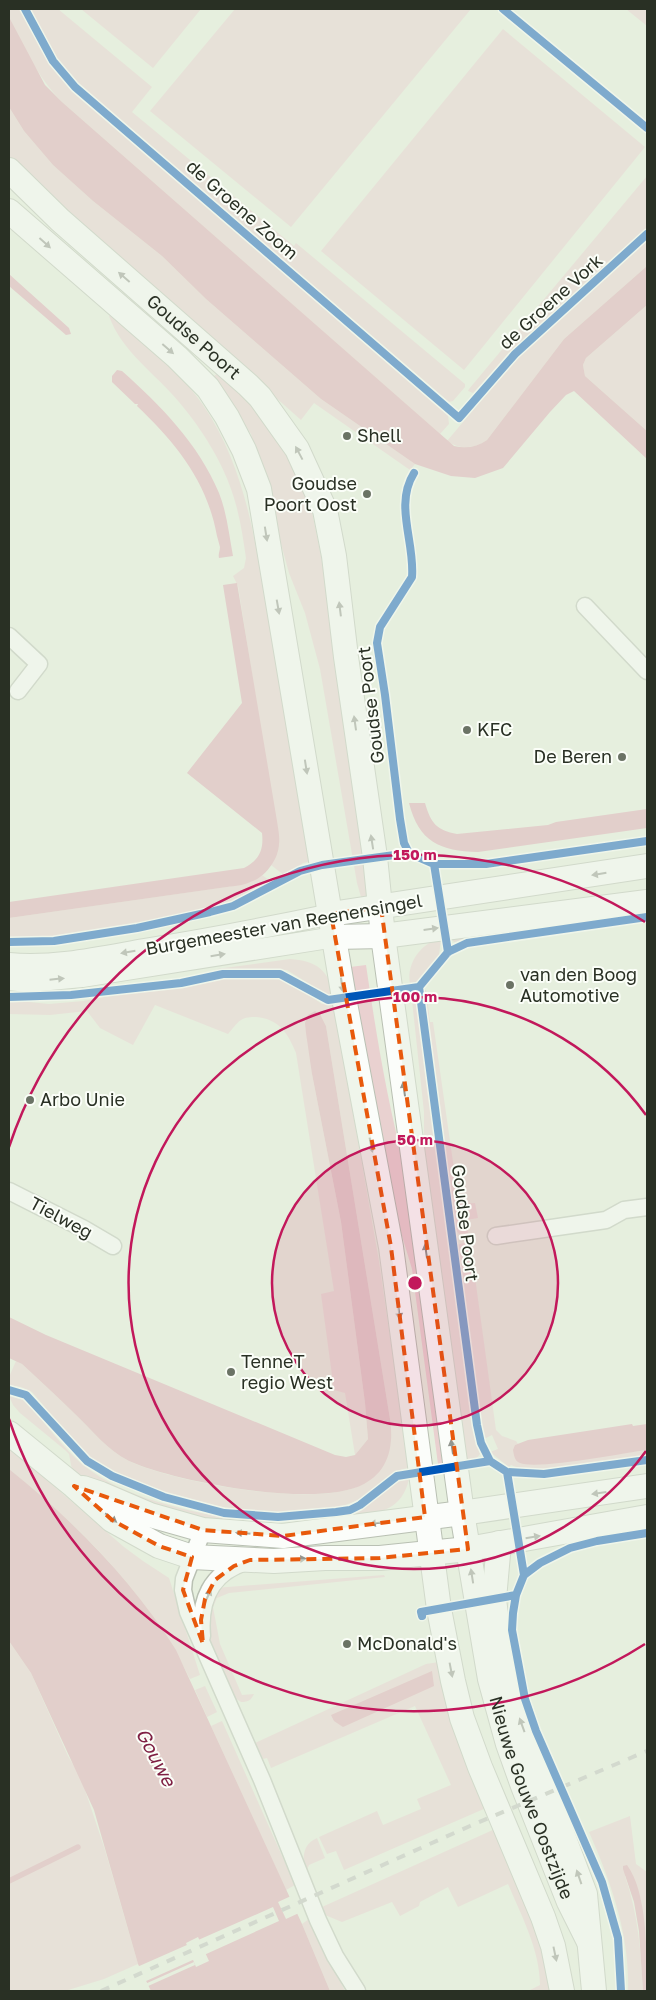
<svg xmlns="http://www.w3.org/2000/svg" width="656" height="2000" font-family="'Golos Text',sans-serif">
<rect width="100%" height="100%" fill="#e6efde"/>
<path fill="#e9d1d0" d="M9 9H20L52 67 67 85 448 415 449 424 440 434 62 102C37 76 25 49 9 17Z
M29 9H58L152 87 132 112 294 246 296 243 465 384V387L453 401 449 402 76 82 56 59Z
M81 9H201L153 68Z
M235 9H471L291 227 150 111Z
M626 9H647V26Z
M503 29 645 147 464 370 321 251Z
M9 107 24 131 53 165 93 201 162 256 206 299 321 399 415 464 410 470 314 403 301 420 274 396 242 364 9 160Z
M647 176V228L512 351 473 393 468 391 469 389Z
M647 241V266L564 339 487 440C474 449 460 450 447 441L518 357Z
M647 305V431L585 376 583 365 586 358Z
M111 315C143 343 179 370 203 405 250 474 257 556 271 636H273L282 697 284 698 312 861 303 863 285 876 271 865 278 852 279 843 238 586 233 576 244 568 246 558C243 538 240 517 234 498 224 464 202 429 179 402 156 374 122 352 109 316Z
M219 372 252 403 294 466 311 507 321 556 329 609 369 894 366 900 361 897 357 883 320 669 305 613 289 573 251 434 213 377Z
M262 875 272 882 232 903 199 911 123 927 66 936 37 940 9 939V918L226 887 251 882Z
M628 916 454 942 451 938Z
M441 939 439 955 419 982 410 984C406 964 421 942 441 939Z
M290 959C316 961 328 969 334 995H327L287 970 254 969 218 971 217 969Z
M366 965C376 1033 387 1101 405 1168L445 1463 438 1464 412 1269 383 1173 350 967Z
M234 976 287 980 322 1004H334L379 1261 409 1468C384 1471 372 1497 348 1504 338 1508 326 1509 315 1510 257 1517 202 1506 148 1486 128 1479 107 1471 90 1457 69 1438 51 1414 32 1392L21 1387 9 1385V1377L16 1361 22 1364C40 1381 58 1397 75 1414 92 1430 107 1450 129 1461 175 1483 319 1509 363 1484 388 1471 394 1445 390 1419L326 1026 320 1014 315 1011 309 1015 312 1074 341 1222 365 1403 368 1439 355 1455 345 1393 334 1390 321 1294 334 1291 296 1053C288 1033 279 1019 256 1017 250 1017 246 1017 241 1020 236 1023 232 1030 228 1034L155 1005 133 1045 100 1028 87 1011 50 1015 9 1014V1000L49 1004 83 1001 192 981Z
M415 990 476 1442 480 1454 476 1459 467 1460 465 1458 424 1160V1112L411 991Z
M424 990H426L430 1022H433L459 1204 475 1203 478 1218 466 1220 468 1233 459 1234 456 1230Z
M470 1241 496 1430 502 1436 516 1441 518 1444 515 1445 521 1463 544 1464 647 1450V1455C618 1459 534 1478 511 1465L509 1467 490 1452 498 1449 492 1435 484 1439 457 1245Z
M9 1396 23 1400 29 1405C47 1425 63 1448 83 1465 125 1499 189 1511 241 1521L195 1519 108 1490 72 1470 69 1454 65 1450 20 1413 13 1405Z
M9 1447 124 1547 143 1561 169 1578 200 1675 190 1679C149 1595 81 1527 9 1469Z
M407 1479H409C402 1510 381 1512 355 1517L354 1513C373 1505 387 1483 407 1479Z
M384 1575 385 1577 229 1593 217 1598 213 1607 220 1644 242 1695 254 1694C251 1700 249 1702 241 1702L235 1698 211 1645 207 1623 215 1588Z
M9 1641 31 1673 68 1756 81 1778 105 1850 138 1964 104 1979 65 1991H9Z
M439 1662 486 1808 344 1870 336 1851 327 1854 319 1837 377 1811 383 1825 421 1809 417 1799 451 1785 415 1706 271 1768 267 1758 263 1759 255 1743 426 1664Z
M205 1686 217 1712 207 1717 195 1690Z
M222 1721 295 1885 286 1890 211 1726Z
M630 1816 636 1864 647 1872V1946L641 1900 632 1874 625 1876C638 1914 641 1951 643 1991H628C630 1935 611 1882 589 1832Z
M495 1829 535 1922 555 1991H528L540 1985C540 1950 521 1915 508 1884L458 1907 448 1887 420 1902 419 1906 400 1916 392 1902 342 1922 325 1915 322 1907Z
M317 1838 325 1858 309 1865 305 1874C303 1859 301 1845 317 1838Z
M309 1919 345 1991H330L302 1924Z"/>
<path fill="#dea8b3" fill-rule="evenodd" d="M9 17 45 85 62 102 454 446C466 449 477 447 487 440L564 339 647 266V305L586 358 583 365 585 376 647 431V459L574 391 566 395 550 412 503 468 475 478 451 476 415 464 321 399 206 299 162 256 93 201 53 165 24 131 9 107Z
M9 274 69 328 71 334 66 335 9 286Z
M117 370 122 371C161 406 198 443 219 493 227 513 229 535 233 556L219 558C218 554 220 551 220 547 219 543 218 540 217 536 207 481 176 443 137 406L138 404H135L112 382V376Z
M237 583 277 821C278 828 280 837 279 844 279 858 266 876 253 881 245 885 235 886 227 887L9 918V902L244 868C259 860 264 850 262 833L187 773 242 703 223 585Z
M409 803H425C431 824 437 830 457 834L548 825 556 822 647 809V828L478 852C440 851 419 842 409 803Z
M315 1011 320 1014 326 1026 390 1419C394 1445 389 1471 364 1484 319 1509 175 1482 129 1461 107 1450 92 1430 75 1414 58 1397 40 1381 22 1364L9 1358V1317L46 1335 335 1455 346 1457 355 1455 368 1439 365 1403 341 1222 312 1074 306 1033 305 1023 308 1015Z
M632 1424 633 1426 647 1424V1450C624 1453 537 1470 520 1463 514 1461 514 1454 513 1450L515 1445 528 1440Z
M9 1469C74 1521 132 1580 176 1650L302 1924 330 1991H151L138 1964 94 1810 31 1673 9 1641ZM198 1937 209 1961 196 1967 186 1943Z
M432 1671 434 1686 343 1727 334 1721 331 1715Z
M627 1865C648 1893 647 1957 647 1991H643L639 1931 634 1902 623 1869V1866Z"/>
<path fill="#e6efde" d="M291 1896 299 1913 286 1919 278 1902Z
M273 1907 279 1921 204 1955 197 1941 189 1944 195 1959 144 1982 137 1967Z
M194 1962 195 1965 146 1987 145 1984Z"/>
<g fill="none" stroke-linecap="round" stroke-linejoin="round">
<path stroke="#dea8b3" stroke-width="5.5" d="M9 1881 78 1847"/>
<g stroke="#b9c0b3" stroke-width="19">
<path id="minor" d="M585 606 647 671
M9 636 39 664 18 691
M9 1191 84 1229 113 1246
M496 1236 606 1220 624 1210 647 1207
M203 1530 184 1579 183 1590 188 1612 262 1780 318 1920 335 1956 357 1991
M202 1636C199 1601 210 1573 246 1562"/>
</g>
<g stroke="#b9c0b3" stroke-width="22">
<path id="tertiary" d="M9 963C55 967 99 957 144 949 207 939 269 927 331 914
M9 980 28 982 82 977 335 937"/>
</g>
<g stroke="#b9c0b3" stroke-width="26">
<g id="secondary">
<path id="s1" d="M9 170 60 220 248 385 260 397 297 449 325 510 334 556 346 657 375 857 383 936 462 1513 490 1679 508 1744 523 1786 569 1902 589 1942"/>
<path d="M9 211 177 357 208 388 227 417 244 450 259 489 344 998 391 1247 439 1609 453 1681 462 1718 480 1767 543 1917 553 1946 562 1991"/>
<path d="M331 914 647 866"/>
<path d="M335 937 383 936 647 902"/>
<path d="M9 1433 74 1486 112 1520 159 1546 192 1557 274 1561 325 1558H380L468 1549 647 1517"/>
<path d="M83 1488 101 1494 150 1515 203 1530 283 1536 462 1513 647 1486"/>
<path d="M499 1543 494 1599 499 1640 520 1722 585 1894 594 1991"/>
</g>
</g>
<use href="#minor" stroke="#fbfdfa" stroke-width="16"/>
<use href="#tertiary" stroke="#fbfdfa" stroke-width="20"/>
<use href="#secondary" stroke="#fbfdfa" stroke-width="24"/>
<path stroke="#bcbfba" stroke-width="4" stroke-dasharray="9 9" stroke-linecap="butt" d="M101 1991 470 1826 647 1751"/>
<g stroke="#fbfef8" stroke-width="11">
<path id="cycleway" d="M25 9 53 61 75 87 459 418 515 354 647 234
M503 9 647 128
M409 853 404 843 400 819 385 695 377 643 380 627 412 577C415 542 394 505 414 473
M434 864 448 952
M9 942 54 941 137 928 210 912 233 906 300 871 322 865 409 853 434 864H486L647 841
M419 987 477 1425 481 1443 490 1461
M9 997 71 995 181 983 223 974H280L328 1000 419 987 448 952 467 943 647 917
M9 1390 26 1395 87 1461 112 1476 164 1497 224 1513 278 1517 336 1512 350 1510 360 1505 397 1476 490 1461
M490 1461 507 1472 544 1474 647 1460
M507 1472 524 1575
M422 1616 421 1612 516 1595
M621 1991 618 1938 602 1882 536 1731 525 1699 512 1630 513 1613 516 1595 524 1575 540 1563 570 1548 597 1541 647 1533"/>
</g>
<use href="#cycleway" stroke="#0057b8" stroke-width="8"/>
</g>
<defs><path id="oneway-solid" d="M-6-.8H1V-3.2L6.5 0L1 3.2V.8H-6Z" transform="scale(1.25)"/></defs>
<g fill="#92968f">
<use href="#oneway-solid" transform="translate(45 243) rotate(42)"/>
<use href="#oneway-solid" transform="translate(124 277) rotate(-139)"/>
<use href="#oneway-solid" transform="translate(168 349) rotate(41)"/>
<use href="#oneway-solid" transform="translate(299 453) rotate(-118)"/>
<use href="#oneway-solid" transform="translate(266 534) rotate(81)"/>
<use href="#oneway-solid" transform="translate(278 607) rotate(80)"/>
<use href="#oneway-solid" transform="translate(340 609) rotate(-97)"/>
<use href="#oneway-solid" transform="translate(355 723) rotate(-98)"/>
<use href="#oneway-solid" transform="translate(306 767) rotate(81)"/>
<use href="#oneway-solid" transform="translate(372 842) rotate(-99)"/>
<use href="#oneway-solid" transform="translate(599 874) rotate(171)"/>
<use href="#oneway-solid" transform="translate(431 929) rotate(-8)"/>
<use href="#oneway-solid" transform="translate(128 952) rotate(170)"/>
<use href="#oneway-solid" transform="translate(218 955) rotate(-9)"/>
<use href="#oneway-solid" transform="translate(57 979) rotate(-6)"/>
<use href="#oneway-solid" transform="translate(342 985) rotate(81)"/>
<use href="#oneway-solid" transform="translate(404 1089) rotate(-98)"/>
<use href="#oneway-solid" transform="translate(371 1145) rotate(79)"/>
<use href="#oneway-solid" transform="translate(426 1251) rotate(-98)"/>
<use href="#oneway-solid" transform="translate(399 1312) rotate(83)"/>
<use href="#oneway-solid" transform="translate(452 1447) rotate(-98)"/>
<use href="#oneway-solid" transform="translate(599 1493) rotate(172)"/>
<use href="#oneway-solid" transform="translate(111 1518) rotate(38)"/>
<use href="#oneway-solid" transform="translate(377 1523) rotate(173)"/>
<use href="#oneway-solid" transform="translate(243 1533) rotate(-176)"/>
<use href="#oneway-solid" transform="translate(533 1537) rotate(-9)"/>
<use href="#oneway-solid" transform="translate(299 1559) rotate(-4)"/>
<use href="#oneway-solid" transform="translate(472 1576) rotate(-99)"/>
<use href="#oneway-solid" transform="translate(208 1596) rotate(-66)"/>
<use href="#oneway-solid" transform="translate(451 1670) rotate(79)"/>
<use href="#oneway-solid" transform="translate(522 1725) rotate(-110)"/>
<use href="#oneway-solid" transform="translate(579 1877) rotate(-109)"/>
<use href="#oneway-solid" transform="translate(555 1954) rotate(78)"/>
</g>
<path d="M0 0H656V2000H0ZM381 907 468 1549 380 1558 250 1560 234 1566 215 1580 205 1599 201 1620 203 1644 183 1590 192 1557 159 1546 112 1520 74 1486 203 1530 283 1536 425 1517 391 1247 331 914Z" fill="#e6efde" fill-opacity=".55" fill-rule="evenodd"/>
<path fill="none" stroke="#e8590c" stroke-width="4" stroke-dasharray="10 6" stroke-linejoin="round" d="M381 907 468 1549 380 1558 250 1560 234 1566 215 1580 205 1599 201 1620 203 1644 183 1590 192 1557 159 1546 112 1520 74 1486 203 1530 283 1536 425 1517 391 1247 331 914Z"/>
<circle cx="415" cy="1283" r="143" fill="#c2185b" fill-opacity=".12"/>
<g fill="none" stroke="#c2185b" stroke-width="2.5">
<circle cx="415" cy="1283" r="143"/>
<path d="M646 1451A286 286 0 1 1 646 1115"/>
<path d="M645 1644A428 428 0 0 1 9 1419M9 1147A428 428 0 0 1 645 922"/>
</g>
<g fill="#6b7365" stroke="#fbfef8" stroke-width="2">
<circle cx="347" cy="436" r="5"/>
<circle cx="367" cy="494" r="5"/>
<circle cx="467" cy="730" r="5"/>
<circle cx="622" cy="757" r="5"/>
<circle cx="510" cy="985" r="5"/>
<circle cx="30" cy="1100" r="5"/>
<circle cx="231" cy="1372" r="5"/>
<circle cx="347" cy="1644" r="5"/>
</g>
<g text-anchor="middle" stroke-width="4" stroke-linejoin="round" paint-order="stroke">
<g font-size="18" fill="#293024" stroke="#fbfef8">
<text transform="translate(242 210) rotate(41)" y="6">de Groene Zoom</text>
<text transform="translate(551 302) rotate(-42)" y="6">de Groene Vork</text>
<text dy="6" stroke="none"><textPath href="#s1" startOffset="249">Goudse Poort</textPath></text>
<text transform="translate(371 705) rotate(-97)" y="6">Goudse Poort</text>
<text transform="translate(284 925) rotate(-10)" y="6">Burgemeester van Reenensingel</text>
<text transform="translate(61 1218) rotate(28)" y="6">Tielweg</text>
<text transform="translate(465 1223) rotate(83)" y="6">Goudse Poort</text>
<text dy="6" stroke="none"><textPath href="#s1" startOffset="1776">Nieuwe Gouwe Oostzijde</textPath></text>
</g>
<g font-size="18" fill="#293024" stroke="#fbfef8" text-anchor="start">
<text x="357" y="442">Shell</text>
<text x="357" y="490" text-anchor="end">Goudse<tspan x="357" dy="21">Poort Oost</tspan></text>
<text x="477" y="736">KFC</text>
<text x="612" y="763" text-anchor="end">De Beren</text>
<text x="520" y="981">van den Boog<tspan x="520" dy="21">Automotive</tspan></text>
<text x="40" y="1106">Arbo Unie</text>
<text x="241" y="1368">TenneT<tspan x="241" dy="21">regio West</tspan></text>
<text x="357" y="1650">McDonald's</text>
</g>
<g font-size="19" font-style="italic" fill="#7f2044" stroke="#fbfef8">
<text transform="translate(156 1757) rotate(62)" y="7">Gouwe</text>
</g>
</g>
<circle cx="415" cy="1283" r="8" fill="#c2185b" stroke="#fbfef8" stroke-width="2.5"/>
<g font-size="15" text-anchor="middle" font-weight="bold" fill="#c2185b" stroke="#fbfef8" stroke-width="4" stroke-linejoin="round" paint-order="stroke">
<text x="415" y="860">150 m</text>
<text x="415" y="1002">100 m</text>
<text x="415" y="1145">50 m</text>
</g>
<rect width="656" height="2000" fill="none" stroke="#293024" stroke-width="20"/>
</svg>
